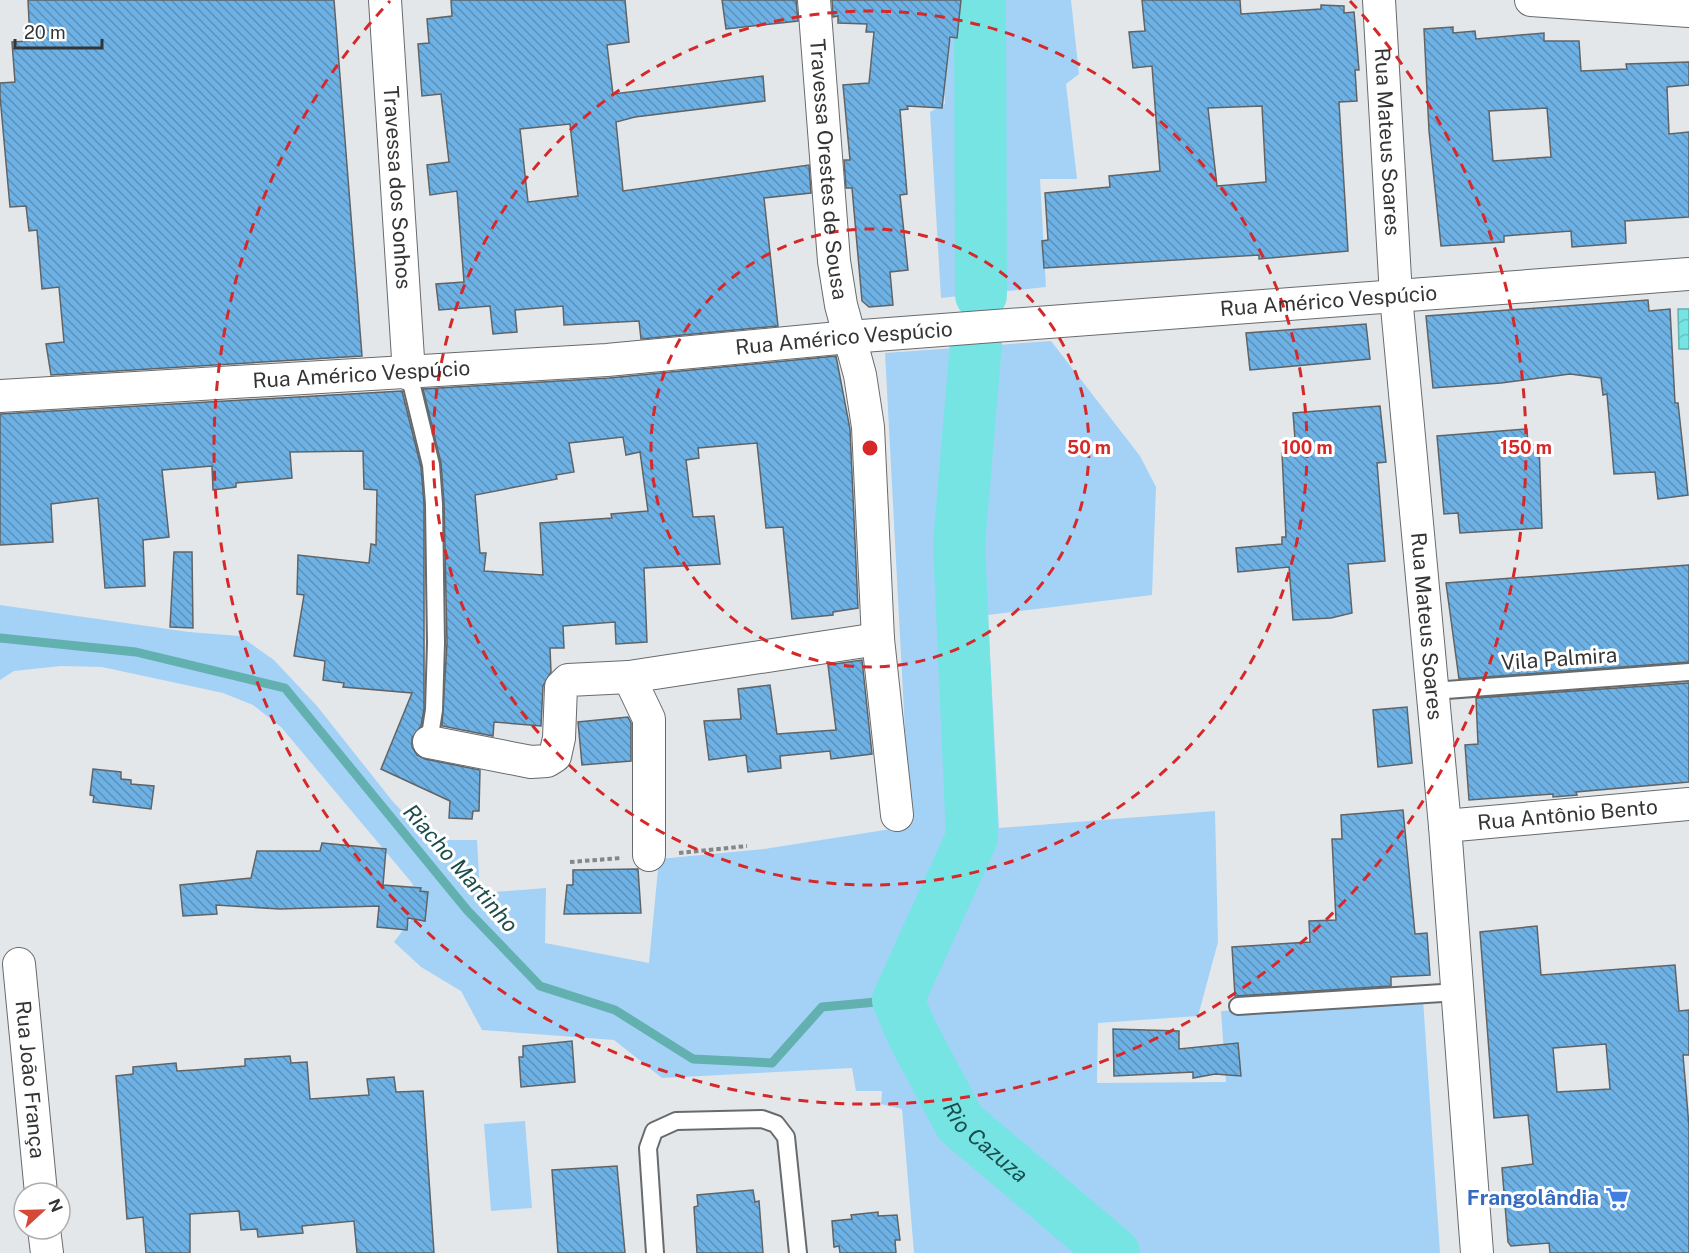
<svg xmlns="http://www.w3.org/2000/svg" width="1689" height="1253" font-family="'Public Sans',sans-serif">
<defs>
<pattern id="water-waves" width="16" height="10" patternUnits="userSpaceOnUse" patternTransform="scale(1.5)"><rect width="16" height="10" fill="#76e4e3"/><path d="M0 5q4-4 8 0t8 0" fill="none" stroke="#67c4c3"/></pattern>
<pattern id="building-back-hatch" width="6" height="6" patternUnits="userSpaceOnUse" patternTransform="scale(1.5)"><rect width="6" height="6" fill="#6eb1e4"/><path d="M-1 5l2 2M0 0l6 6M5-1l2 2" fill="none" stroke="#5b91ba"/></pattern>
</defs>
<rect width="100%" height="100%" fill="#e3e7ea"/>
<path fill="#a4d2f6" d="M962 0H1071L1079 74 1066 84 1077 179H1040L1046 287 941 298 930 112 945 104 941 52 959 29Z
M1051 341 1140 456 1156 487 1152 595 988 615 999 828 1215 811 1218 942 1198 1016 1098 1023 1097 1083 1226 1082 1221 1011 1423 999 1440 1253H914L902 1109 881 1104 882 1091H856L852 1068 662 1078 614 1040 482 1030 461 991 421 967 394 942 422 905 412 883 281 727 253 705 223 693 102 667 61 666 14 671 0 680V605L189 632 240 636 274 660 317 706 394 803 431 840H477L480 893 546 888 545 943 649 963 659 859 764 849 910 826 885 353Z
M525 1121 532 1208 491 1211 484 1124Z"/>
<path fill="url(#water-waves)" stroke="#62b0af" stroke-width="1.5" d="M1678 309H1689V349H1679Z"/>
<g fill="none" stroke-linecap="round" stroke-linejoin="round">
<path stroke="#62b0af" stroke-width="9" d="M0 638 136 652 285 688 467 910 540 986 615 1010 693 1059 772 1063 822 1007 898 1000"/>
<g stroke="#76e4e3" stroke-width="52">
<path d="M980 0 981 295"/>
<path id="s1" d="M976 343 959 544 972 837 898 1000 913 1035 960 1123 1114 1253"/>
</g>
</g>
<path fill="url(#building-back-hatch)" stroke="#606466" stroke-width="1.5" fill-rule="evenodd" d="M28 0H334L362 356 51 375 46 344 64 342 59 287 42 289 37 230 29 231 26 206 10 207 0 96V83L15 82 12 42 30 41Z
M451 0H625L629 42 607 45 613 94 763 76 765 101 635 117 616 122 623 191 809 165 811 193 764 198 778 326 641 339 639 321 564 325 563 306 515 310 517 332 493 334 490 306 439 310 436 284 464 282 457 191 430 195 427 165 449 162 441 94 422 96 418 44 429 43 427 19 452 16ZM570 124 578 196 528 202 520 129Z
M722 0H796L798 21 726 29Z
M832 0H961L957 38 950 37 942 108 907 106 908 109 900 110 907 194 900 195 908 270 890 272 893 305 869 307 862 301 852 188H846L844 160H850L843 85 869 83 874 32H866L867 24 838 23V16L833 17Z
M1142 0H1240L1241 14 1321 9V5L1344 6V13L1354 12 1359 70H1355L1357 101 1339 102 1348 251 1259 259V255L1044 268 1042 241 1048 240 1045 193 1110 187 1109 176 1160 171 1152 66 1133 68 1129 32 1145 31ZM1262 106 1266 182 1217 186 1208 108Z
M1453 27V33L1475 31 1476 39 1544 33V41H1579L1581 71 1627 69 1626 64 1689 62V85L1667 87 1669 134 1689 132V217L1625 221 1626 243 1572 247 1571 231 1504 236V242L1441 246 1429 131 1424 29ZM1547 108 1551 157 1493 161 1489 111Z
M1648 300 1649 311 1670 309 1675 403H1678L1688 495 1658 499 1655 472 1614 474 1607 394 1603 395 1601 378 1570 374 1501 383 1433 388 1426 316Z
M1366 324 1370 359 1250 370 1246 333Z
M836 356 850 429 858 608 833 612V615L792 619 783 527 766 528 757 443 698 448 699 458 686 460 693 517 714 516 720 564 644 568 647 642 616 644 615 622 563 626 564 648H550L551 672 543 686 541 726 494 722 493 736 442 726 447 643 444 503 441 463 423 389 609 378ZM623 437 626 455 640 452 648 511 611 514 612 518 540 523 543 575 484 571 486 553H480L475 495 557 479 556 475 574 472 569 443Z
M402 391 421 467 424 504V709L421 726 412 738V747L417 755 425 759 480 770 479 811H473L472 819 449 818 450 801 381 769 412 693 343 687 344 683 323 680 325 661 294 656 304 595 297 594 298 555 369 563 371 544 376 545 377 490 364 489 363 451 290 452 292 478 236 483V487L213 490 212 466 162 470 169 537 143 540 145 586 105 588 98 498 51 504 53 542 0 545V414Z
M1380 406 1386 462 1377 463 1385 561 1348 564 1352 613 1331 618 1293 620 1289 567 1238 572 1236 548 1282 544V537H1286L1282 453 1296 452 1293 413Z
M1527 429 1528 445 1539 444 1542 528 1460 533 1458 513 1444 514 1437 436Z
M174 552H192L193 628 170 627Z
M1689 565V662L1459 679 1446 583Z
M862 660 872 754 831 759 830 751 780 756 781 768 748 772 746 755 709 760 704 721 741 719 738 689 770 685 777 734 836 730 828 665Z
M1689 683V782L1576 792 1577 795 1553 797V794L1469 800 1465 745 1478 744 1476 698Z
M1407 707 1412 763 1378 767 1373 710Z
M628 717 631 723V761L582 765 578 722Z
M93 769 121 772V779L131 780V784L154 786 151 809 93 802 94 796 90 795Z
M1403 810 1415 934 1427 933 1430 975 1391 977V986L1235 996 1232 947 1310 942 1309 921 1336 920 1332 839H1342L1341 815Z
M322 843 386 849 383 885 421 888 420 891 428 892 425 921 408 918 407 930 377 927 379 906 280 909 216 905 217 914 183 916 180 885 251 878 257 851H320Z
M638 869 641 913 564 914 567 885H573V870Z
M1537 926 1541 975 1675 965 1679 1011 1689 1010V1055H1683L1689 1126V1253H1550L1549 1243 1511 1246 1508 1242 1502 1168 1533 1164 1528 1115 1494 1118 1480 932ZM1606 1044 1610 1089 1557 1092 1553 1048Z
M1113 1029 1179 1031V1049L1238 1043 1241 1076 1215 1074 1193 1078V1072L1114 1076Z
M572 1041 575 1082 521 1087 519 1057H523V1046Z
M290 1056 291 1063 307 1062 310 1099 369 1095 367 1079 394 1077 396 1092 423 1091 434 1253H357L354 1221 302 1226 303 1233 258 1237 257 1229 241 1230 239 1211 190 1214V1253H146L143 1217 127 1219 116 1076 133 1074V1067L176 1063 177 1071 194 1070 245 1066V1059Z
M617 1166 625 1253H558L552 1170Z
M753 1190 755 1202 759 1201 763 1253H697L694 1207 698 1206 697 1195Z
M878 1212V1216L897 1215 900 1240H895L896 1253H840L839 1246 834 1247 832 1221 852 1219 851 1215Z"/>
<g fill="none" stroke-linecap="round" stroke-linejoin="round">
<g stroke="#686b6d" stroke-width="20">
<path id="lane" d="M409 374 431 465 434 504 436 643 434 710 429 742
M1433 691 1689 672
M1238 1006 1458 992
M655 1253 648 1148 654 1131 676 1121 762 1119 776 1124 786 1137 798 1253"/>
</g>
<g stroke="#686b6d" stroke-width="34">
<g id="street">
<path id="s2" d="M385 0 409 374"/>
<path id="s3" d="M814 0 834 261 841 305 860 375 868 427 878 639 897 815"/>
<path id="s4" d="M1379 0 1396 296 1445 826 1477 1253"/>
<path d="M1531 0 1689 11"/>
<path id="s5" d="M0 396 607 360 849 337 1689 274"/>
<path d="M629 677 649 719V855"/>
<path d="M429 742 531 762 547 761 555 756 559 738 561 687 568 680 629 677 878 639"/>
<path id="s6" d="M1445 826 1689 804"/>
<path id="s7" d="M19 964 41 1193"/>
<path d="M44 1229 47 1253"/>
</g>
</g>
<path stroke="#848788" stroke-width="4" stroke-dasharray="4.5 3" stroke-linecap="butt" d="M679 853 747 846
M570 862 621 858"/>
<use href="#lane" stroke="#fff" stroke-width="16"/>
<use href="#street" stroke="#fff" stroke-width="32"/>
</g>
<g fill="none" stroke="#d62828" stroke-width="3" stroke-dasharray="10 8">
<circle cx="870" cy="448" r="219"/>
<circle cx="870" cy="448" r="437"/>
<path d="M1350 1A656 656 0 1 1 390 1"/>
</g>
<defs>
<g id="supermarket-bare" transform="scale(1.8)"><path d="M-6-5.5h2.5l.6 2H6L4.5 2H-2.5L-4.4-4H-6ZM-1.5 3.2a1.3 1.3 0 1 0 .1 0ZM3 3.2a1.3 1.3 0 1 0 .1 0Z" fill="#3f7fe0" stroke="#fff" stroke-width="2.5" paint-order="stroke"/></g>
</defs>
<g fill-rule="evenodd">
<use href="#supermarket-bare" x="1617" y="1198"/>
</g>
<g text-anchor="middle" stroke-width="6" stroke-linejoin="round" paint-order="stroke">
<g font-size="21" fill="#343536" stroke="#fff">
<text dy="7" stroke="none"><textPath href="#s4" startOffset="142">Rua Mateus Soares</textPath></text>
<text dy="7" stroke="none"><textPath href="#s3" startOffset="170">Travessa Orestes de Sousa</textPath></text>
<text dy="7" stroke="none"><textPath href="#s2" startOffset="188">Travessa dos Sonhos</textPath></text>
<text dy="7" stroke="none"><textPath href="#s5" startOffset="1332">Rua Américo Vespúcio</textPath></text>
<text dy="7" stroke="none"><textPath href="#s5" startOffset="846">Rua Américo Vespúcio</textPath></text>
<text dy="7" stroke="none"><textPath href="#s5" startOffset="362">Rua Américo Vespúcio</textPath></text>
<text dy="7" stroke="none"><textPath href="#s4" startOffset="628">Rua Mateus Soares</textPath></text>
<text transform="translate(1559 659) rotate(-4)" y="7">Vila Palmira</text>
<text dy="7" stroke="none"><textPath href="#s6" startOffset="123">Rua Antônio Bento</textPath></text>
<text dy="7" stroke="none"><textPath href="#s7" startOffset="116">Rua João França</textPath></text>
</g>
<g font-size="21" font-weight="bold" fill="#366cbe" stroke="#fff" text-anchor="end">
<text x="1599" y="1205">Frangolândia</text>
</g>
<g font-size="22" font-style="italic" fill="#1b4d4d" stroke="#fff">
<text transform="translate(461 868) rotate(49)" y="8">Riacho Martinho</text>
<text dy="8" stroke="none"><textPath href="#s1" startOffset="843">Rio Cazuza</textPath></text>
</g>
</g>
<circle cx="870" cy="448" r="9" fill="#d62828" stroke="#fff" stroke-width="3"/>
<g font-size="18" text-anchor="middle" font-weight="bold" fill="#d62828" stroke="#fff" stroke-width="6" stroke-linejoin="round" paint-order="stroke">
<text x="1089" y="454">50 m</text>
<text x="1307" y="454">100 m</text>
<text x="1526" y="454">150 m</text>
</g>
<g transform="translate(42 1211) rotate(68)"><circle r="28" fill="#ffffff" stroke="#aeaeaf" stroke-width="1.5"/>
<path d="M0-4.5L10 22L0 15L-10 22Z" fill="#d64937"/>
<text y="-9" font-size="16" font-weight="bold" text-anchor="middle" fill="#343536">N</text>
</g>
<path d="M15 39v9h87v-9" fill="none" stroke="#343536" stroke-width="3"/>
<text x="24" y="39" font-size="18" fill="#343536" stroke="#ffffff" stroke-width="4.5" paint-order="stroke">20 m</text>
</svg>
